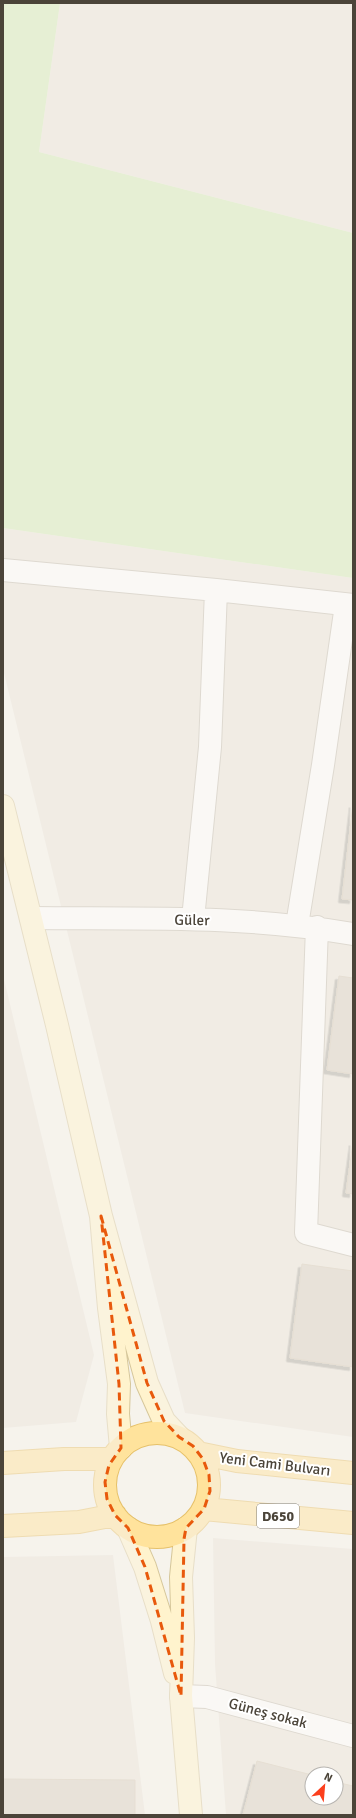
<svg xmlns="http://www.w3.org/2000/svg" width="356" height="1818" font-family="Signika,sans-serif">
<defs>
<filter id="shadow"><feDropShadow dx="-3.5" dy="3.5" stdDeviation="0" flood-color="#0004"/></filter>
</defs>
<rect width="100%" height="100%" fill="#f6f3ec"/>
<path fill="#eae5da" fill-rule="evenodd" d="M60 3H353V233L39 152Z
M3 528 353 578V1437L185 1413 3 669Z
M3 975 94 1355 76 1422 3 1428Z
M213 1538 353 1549V1815H226L215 1664ZM312 1774H336V1798H312Z
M113 1555 145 1815H3V1557Z"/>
<path fill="#d2eab5" d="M3 3H60L39 152 353 233V578L3 528Z"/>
<path fill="#d8cfc1" stroke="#d3c7b4" filter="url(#shadow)" d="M353 804V900L342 899Z
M339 976 353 978V1074L327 1070Z
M353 1142V1194L346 1193Z
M302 1264 353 1271V1367L290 1358Z
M257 1761 312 1775V1798H336V1782L353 1786V1815H243Z
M3 1779 135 1780V1815H3Z"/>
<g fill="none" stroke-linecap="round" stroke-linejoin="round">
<g stroke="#c2bbae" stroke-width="24">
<path id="street" d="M3 570 216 590 353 605
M31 918C138 919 247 915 353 934
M193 919 210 747 216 590
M297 925 323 765 346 605
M317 927 306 1233 353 1245
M181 1696 207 1697 353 1736"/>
</g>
<g stroke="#d6c79b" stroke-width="24">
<path id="secondary" d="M3 806 57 1025 101 1216
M121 1448 118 1414 119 1384 109 1308 101 1216 147 1383 164 1421 179 1437
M128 1528 145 1567 162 1621 175 1673
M186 1528 181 1577 183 1638 181 1696 191 1815"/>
</g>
<g stroke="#e6c16a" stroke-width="24">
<path id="primary" d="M105 1485a52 52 0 1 1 104 0a52 52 0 1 1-104 0Z
M198 1453 237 1461 353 1473
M3 1463 64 1459H112
M204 1509 353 1523
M3 1526 79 1522 115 1515"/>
</g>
<use href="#street" stroke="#fff" stroke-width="22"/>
<use href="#secondary" stroke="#fff3cd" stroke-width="22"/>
<use href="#primary" stroke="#ffe39c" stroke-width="22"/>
</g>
<path d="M0 0H356V1818H0ZM101 1216 147 1383 164 1421 179 1437 193 1446 203 1459 209 1475 210 1491 204 1509 186 1528 184 1539 181 1696 145 1567 128 1528 115 1515 107 1499 105 1482 109 1465 121 1448 119 1384Z" fill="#f6f3ec" fill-opacity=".55" fill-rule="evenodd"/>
<path fill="none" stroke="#e8590c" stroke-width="3" stroke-dasharray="8 5" stroke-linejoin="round" d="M101 1216 147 1383 164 1421 179 1437 193 1446 203 1459 209 1475 210 1491 204 1509 186 1528 184 1539 181 1696 145 1567 128 1528 115 1515 107 1499 105 1482 109 1465 121 1448 119 1384Z"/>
<g text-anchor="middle" stroke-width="4" stroke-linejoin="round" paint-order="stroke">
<rect fill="#fff" stroke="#817c74" stroke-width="1" x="257" y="1504" width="42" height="24" rx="3"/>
<g font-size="14" font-weight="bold" fill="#4b4439">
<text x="278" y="1521">D650</text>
</g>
<g font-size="15" fill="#4b4439" stroke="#fff">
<text transform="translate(192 920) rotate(1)" y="5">Güler</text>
<text transform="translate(275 1464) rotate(7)" y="5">Yeni Cami Bulvarı</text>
<text transform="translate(268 1713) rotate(15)" y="5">Güneş sokak</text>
</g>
</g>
<rect width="356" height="1818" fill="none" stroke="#4b4439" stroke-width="8"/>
<g transform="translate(324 1786) rotate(26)"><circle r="19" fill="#ffffff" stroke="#b7b4b0"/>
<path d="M0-3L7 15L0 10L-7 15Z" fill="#fc3f1d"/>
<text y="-6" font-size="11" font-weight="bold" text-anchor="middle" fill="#4b4439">N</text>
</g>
</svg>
